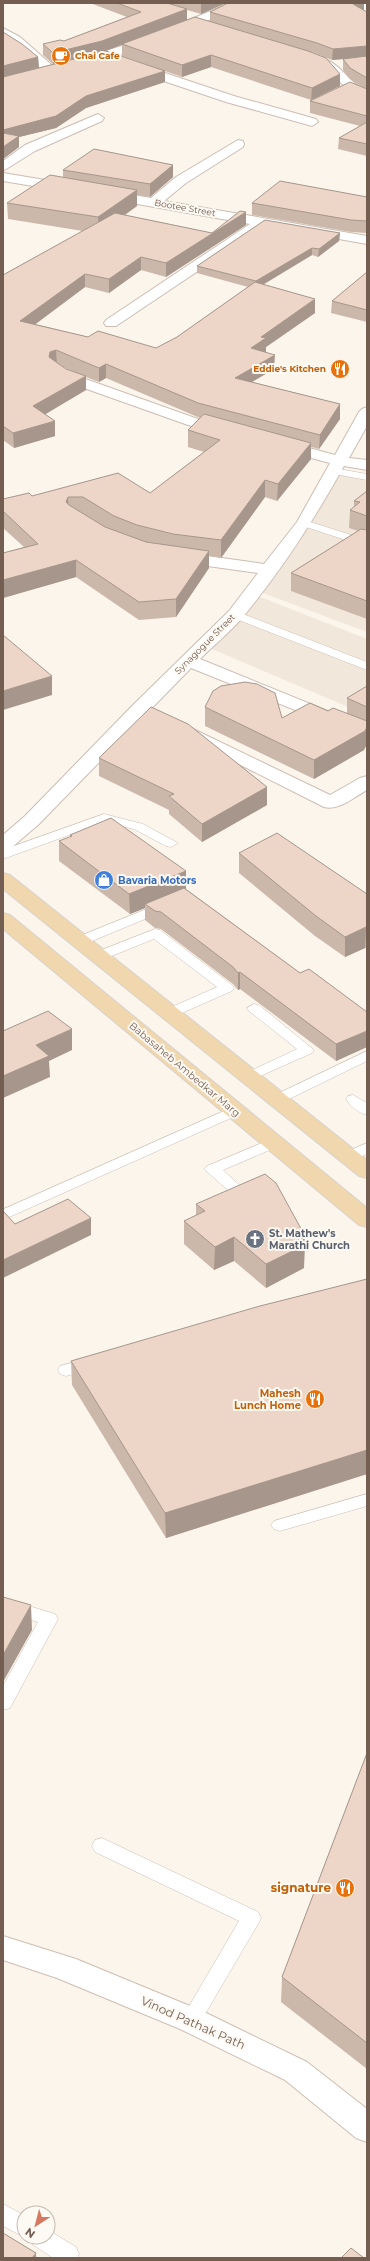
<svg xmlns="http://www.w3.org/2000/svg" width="370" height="2261" font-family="Montserrat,sans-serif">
<rect width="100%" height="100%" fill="#fbf5ec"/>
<path fill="#f2e7db" d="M337 473 367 479V632L255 590Z
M258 596 367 639V715L212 649Z"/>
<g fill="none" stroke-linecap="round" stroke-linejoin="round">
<g stroke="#ccbdb3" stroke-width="1">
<path id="lane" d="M333 468 367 474V480L329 473 328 471Z
M304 520 367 540V547L300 525 298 523Z
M235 611 367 662V670L231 617 229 615 231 613Z
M104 814 143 824 178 843 171 847 166 846 134 829 105 822 3 859V850Z
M164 902 169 903 171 906 169 909 85 944 80 945 73 941 75 938Z
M155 929 160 930 232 985 234 988 232 991 175 1016H165L163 1013 165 1010 217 987 154 939 104 959 99 960 92 956 94 953Z
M254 1004 259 1005 314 1050 312 1053 249 1081 242 1077 244 1074 297 1049 249 1011 247 1008Z
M367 1051V1061L283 1102H273L271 1099 273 1096Z
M353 1095 367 1103V1115C359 1113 350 1106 346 1099L348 1096Z
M235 1106 240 1108 242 1111 240 1114 14 1215 9 1217 3 1215 4 1209Z
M274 1138 279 1140 282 1143 279 1146 223 1170 250 1195 253 1198 250 1201H240L204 1169 207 1166Z
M367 1143V1154L349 1161 344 1159 341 1156 344 1153Z
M90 1358 96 1360 98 1364 96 1368 66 1376 60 1374 58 1370 60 1366Z
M367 1494V1506L280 1531 274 1529 271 1525 274 1521Z
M3 1598 55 1614 58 1619 10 1708 3 1710V1686L38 1622 3 1612Z
M102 1838 258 1912 261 1918 258 1924 198 2026 191 2029 184 2026 181 2020 239 1921 95 1852 92 1846 95 1840Z
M3 2204 24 2215V2237L3 2226Z
M48 2230 76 2247 79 2254 77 2258H53L32 2244 29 2237H48Z"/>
</g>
<g stroke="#ccbdb3" stroke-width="2">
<path id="street" d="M230 3H246L169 38 130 52 87 65 81 61 83 58 141 40Z
M3 28 20 37 54 67 56 70 54 73H46L3 37Z
M317 56C343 63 346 82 367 91V99C348 94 341 81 327 69 322 65 315 65 311 60L313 57Z
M138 64 234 96 316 119 318 122 312 126 226 102 134 71 132 68Z
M98 114 104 118 102 121 35 151 3 171V161L25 145Z
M238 140 243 141 244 144 243 147 186 183 164 201 367 236V244L265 226 116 326H106L104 323 106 320 250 224 109 199 104 198 102 195 104 192 109 191 151 198 176 177Z
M3 173 69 184 76 188 69 192 3 181Z
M59 367 77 376 198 419 229 427 232 430 229 433 224 435 188 425 67 382 52 371 54 368Z
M367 407V426L349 458 367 460V470L344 466C314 520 281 571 242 618 229 633 214 645 200 659L367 727V739L191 668 39 824 10 849 3 851V835L25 816 133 705 229 611 258 573 179 562 173 561 171 557 173 553 179 552 264 564 297 522 330 463 277 449 275 446 277 443 283 441 335 455 359 412 362 409Z
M189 727 330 795 360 778 367 776V790C354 797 339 811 324 807L183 736 180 732 183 728Z"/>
</g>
<g stroke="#cebeb1" stroke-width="2">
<path id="secondary" d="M351 3H364L367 5V14Z
M3 1936 76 1959 202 2011 307 2062 367 2109V2142L356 2138 285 2080 180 2029 57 1978 3 1960Z"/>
</g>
<g stroke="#d8d2ce" stroke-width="2">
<path id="primary" d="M3 873 10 875 367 1160V1178L359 1176 3 889Z
M3 913 10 915 367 1208V1227L359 1225 3 929Z"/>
</g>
<use href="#lane" fill="#fff" fill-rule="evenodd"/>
<use href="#street" fill="#fff" fill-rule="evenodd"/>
<use href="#secondary" fill="#fff" fill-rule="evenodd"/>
<use href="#primary" fill="#f1d7ad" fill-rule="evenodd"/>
</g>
<path fill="#ccb8ab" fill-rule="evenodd" d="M90 3H226L201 14 187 10V20L210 21V12L364 3V11L367 12V156L338 149 339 138 360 126 310 113V101L364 88 350 79 343 70V59L332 60 312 52 340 86 311 100 211 67 182 77 122 56V44L104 51 165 71V82L86 108 56 128 19 137V147L3 159V32L38 57 39 68 53 64 43 55V44L64 41 127 17Z
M173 165V177L150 197 137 195V206L125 215 212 233 246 212V225L166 277 141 270 109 293 85 287 35 324 88 337 156 348 177 337 248 287 197 273V266L340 233 339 241 318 257 312 255 263 284 315 313 266 347V352L274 369 252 382 340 404V419L319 449 311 447V459L277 501 265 497 221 558 209 556V568L176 617 139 620 76 577 3 598V553L24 547 3 528V499L32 496 150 493 204 452 188 447V430L200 418 106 378 99 382 86 377V390L45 414 55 421V436L14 448 3 440V275L83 231 8 219 7 203 63 178V170ZM63 367 77 373 66 369Z
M367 197V233L351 232 252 215V203Z
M367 272V322L331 313 332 301Z
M367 491V619L291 591V573L358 531 349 528 350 510 354 507V501Z
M367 686V744L364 750 314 779 205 726V707L282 718 328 711 347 713V698Z
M99 758 267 787V805L202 842 169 814V810L99 776Z
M367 788V808H366Z
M70 835 186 889 300 973 367 1012V1047L336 1061 240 989 238 990 233 984 161 929 155 928 145 920V908L130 914 59 861V841L70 837Z
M239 853 367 894V949L365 948 345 957 315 936 239 873Z
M196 1204 304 1244V1268L266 1288 234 1261 214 1270 184 1244V1221L196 1215Z
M367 1279V1474L166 1538 72 1385 71 1361Z
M367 1753V2069L281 2002 282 1977Z"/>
<path fill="#a6968b" d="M203 3H226L201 14V4Z
M364 3V14L353 4Z
M187 9V20L103 52 53 64V53Z
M367 46V57L332 60 333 49Z
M211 55V67L182 77V65Z
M38 57 39 68 3 77V66Z
M165 71V82L86 108 56 128 19 137V147L3 159V130L86 96Z
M340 74V86L311 100 312 88Z
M173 165V177L150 197V184Z
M137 190V206L99 233 98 217Z
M246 212V225L166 277V263Z
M340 233 339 241 318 257 319 249Z
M312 248V255L256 289V281Z
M141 257V270L109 293V279Z
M85 274V287L21 335 20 321Z
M315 299V313L266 347V352L251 362V348L261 337Z
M56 350 57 365 49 357 50 352Z
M275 355 274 369 235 392V378Z
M106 364V378L99 382V368Z
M86 376V390L34 421 33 406Z
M340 404V419L319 449 320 435Z
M55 421V436L14 448 13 433Z
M311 443V459L277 501 278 484Z
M265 480V497L221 558V540Z
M68 497 69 514 66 502Z
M209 551V568L176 617V599Z
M76 560V577L3 598V580Z
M52 676V695L3 710V691Z
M367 727V744L364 750 314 779V760Z
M267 787V805L202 842V824Z
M186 871V891L145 904V908L130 914 129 894Z
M366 927 365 948 345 957V937Z
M240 972V989L238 990V973Z
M72 1029V1050L49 1061 50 1077 3 1098V1076L36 1045Z
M367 1031V1047L336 1061V1044Z
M91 1218V1235L3 1278V1260Z
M305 1236 304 1245H305L304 1268 266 1288V1264L298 1239Z
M234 1237V1261L214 1270 215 1247Z
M367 1450V1474L166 1538 165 1513Z
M31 1605 32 1630 3 1682V1655Z
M36 2253V2258H32Z"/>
<path fill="#edd6c7" stroke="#a6968b" d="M117 3H167L187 9 102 41 53 53 43 44 60 40 64 41 141 12Z
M228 3H364L353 4 367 12V46L333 49 317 43 210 12Z
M195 17 308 51 326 58 340 74 312 88 211 55 182 65 122 44Z
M3 32 22 44 38 57 3 66Z
M106 51 165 71 86 96 56 116 3 130V77Z
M367 56V78L350 68 343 59Z
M350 82 367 89V116L310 101Z
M367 122V144L339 138Z
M3 133 19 136 3 147Z
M94 149 173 165 150 184 63 170Z
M50 175 137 190 98 217 7 203Z
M280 181 367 197V221L351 220 252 203Z
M240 211 246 212 166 263 141 257 109 279 85 274 20 321 88 337 98 331 156 348 177 337 255 282 315 299 261 337 266 338 251 348 275 355 235 378 340 404 320 435 198 403 106 364 99 368 56 350 50 352 49 357 66 369 86 376 33 406 55 421 13 433 3 426V275L115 213 212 233Z
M265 220 340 233 319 249 312 248 256 281 197 266Z
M367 272V310L332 301Z
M204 414 311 443 278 484 265 480 221 540 173 534 137 525 114 516 83 497H68L66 502 69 505 105 527 146 542 209 551 176 599 139 602 76 560 3 580V553L38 544 3 511V499L29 493 32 496 118 473 150 493 220 440 188 430Z
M367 491V516L350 510 360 502 354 501Z
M361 529 367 530V601L291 573Z
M3 635 52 676 3 691Z
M245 682 257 684 275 693 282 718 310 703 328 711 333 708 367 721V727L365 731 314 760 205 707 213 691 221 686Z
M367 686V707L347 698Z
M151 707 188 724 267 787 202 824 169 796 174 794 99 758Z
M111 818 186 871 129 894 59 841 72 836 70 835Z
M277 833 367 894V928L366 927 345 937 316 916 239 853Z
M184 888 300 973 309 969 367 1012V1031L336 1044 240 972 238 973 233 967 161 912 155 911 145 904Z
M48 1011 72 1029 36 1045 49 1056 3 1076V1031Z
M265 1174 276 1183 305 1236 298 1239 305 1245 266 1264 234 1237 215 1247 184 1221 205 1211 196 1204Z
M68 1199 91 1218 3 1260V1213L4 1212 15 1224Z
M367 1279V1450L165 1513 71 1361 260 1306Z
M3 1597 31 1605 3 1655Z
M367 1753V2043L282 1977Z
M3 2233 36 2253 32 2258H3Z
M351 2248 364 2258H341Z"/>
<defs>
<g id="cafe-disc" transform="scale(1)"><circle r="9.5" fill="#e8710a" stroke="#fdf9f3"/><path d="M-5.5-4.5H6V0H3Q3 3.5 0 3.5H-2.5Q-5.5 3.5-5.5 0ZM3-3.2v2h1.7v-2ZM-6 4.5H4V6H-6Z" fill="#fff"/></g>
<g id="restaurant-disc" transform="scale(1)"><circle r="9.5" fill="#e8710a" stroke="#fdf9f3"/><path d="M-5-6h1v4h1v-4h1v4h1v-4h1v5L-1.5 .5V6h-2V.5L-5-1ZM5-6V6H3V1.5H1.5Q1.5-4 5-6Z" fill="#fff"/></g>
<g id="shop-disc" transform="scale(1)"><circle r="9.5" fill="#3f7fe0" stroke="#fdf9f3"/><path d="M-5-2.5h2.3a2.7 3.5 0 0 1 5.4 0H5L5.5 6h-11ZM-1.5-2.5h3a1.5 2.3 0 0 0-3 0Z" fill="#fff"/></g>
<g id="church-disc" transform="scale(1)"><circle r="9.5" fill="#6b7280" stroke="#fdf9f3"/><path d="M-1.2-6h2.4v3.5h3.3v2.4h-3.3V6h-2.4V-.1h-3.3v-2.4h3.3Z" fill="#fff"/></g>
</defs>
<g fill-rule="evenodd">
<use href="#cafe-disc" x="61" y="56"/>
<use href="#restaurant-disc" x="340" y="369"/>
<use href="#shop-disc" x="104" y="880"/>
<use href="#church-disc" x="255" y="1239"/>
<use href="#restaurant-disc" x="315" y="1399"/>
<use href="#restaurant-disc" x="345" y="1888"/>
</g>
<g text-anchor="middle" stroke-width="4" stroke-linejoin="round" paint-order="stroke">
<g font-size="9" font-weight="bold" fill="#c56008" stroke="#fdf9f3" text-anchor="start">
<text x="75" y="59">Chai Cafe</text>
<text x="326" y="372" text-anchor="end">Eddie's Kitchen</text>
</g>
<g font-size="9" fill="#745d51" stroke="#fdf9f3">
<text transform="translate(185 208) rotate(10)" y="3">Bootee Street</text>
<text transform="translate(205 644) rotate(-45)" y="3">Synagogue Street</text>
</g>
<g font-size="10" font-weight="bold" fill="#366cbe" stroke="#fdf9f3" text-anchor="start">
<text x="118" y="884">Bavaria Motors</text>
</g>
<g font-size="10" fill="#745d51" stroke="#fdf9f3">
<text transform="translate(185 1069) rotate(40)" y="4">Babasaheb Ambedkar Marg</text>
</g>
<g font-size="10" font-weight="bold" fill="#5b616d" stroke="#fdf9f3" text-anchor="start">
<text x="269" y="1237">St. Mathew's<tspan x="269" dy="12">Marathi Church</tspan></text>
</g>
<g font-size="10" font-weight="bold" fill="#c56008" stroke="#fdf9f3" text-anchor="end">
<text x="301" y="1397">Mahesh<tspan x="301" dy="12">Lunch Home</tspan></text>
</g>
<g font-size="12" font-weight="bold" fill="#c56008" stroke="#fdf9f3" text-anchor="end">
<text x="331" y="1892">signature</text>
</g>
<g font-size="12" fill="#745d51" stroke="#fdf9f3">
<text transform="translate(193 2023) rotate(24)" y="4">Vinod Pathak Path</text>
</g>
</g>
<rect width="370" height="2261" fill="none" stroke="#745d51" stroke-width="8"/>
<g transform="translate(36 2225) rotate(216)"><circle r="19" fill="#fdf9f3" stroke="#c6bbb2"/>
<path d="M0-3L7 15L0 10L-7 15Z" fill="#d57a61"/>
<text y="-6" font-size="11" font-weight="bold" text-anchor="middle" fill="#745d51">N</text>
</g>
</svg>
